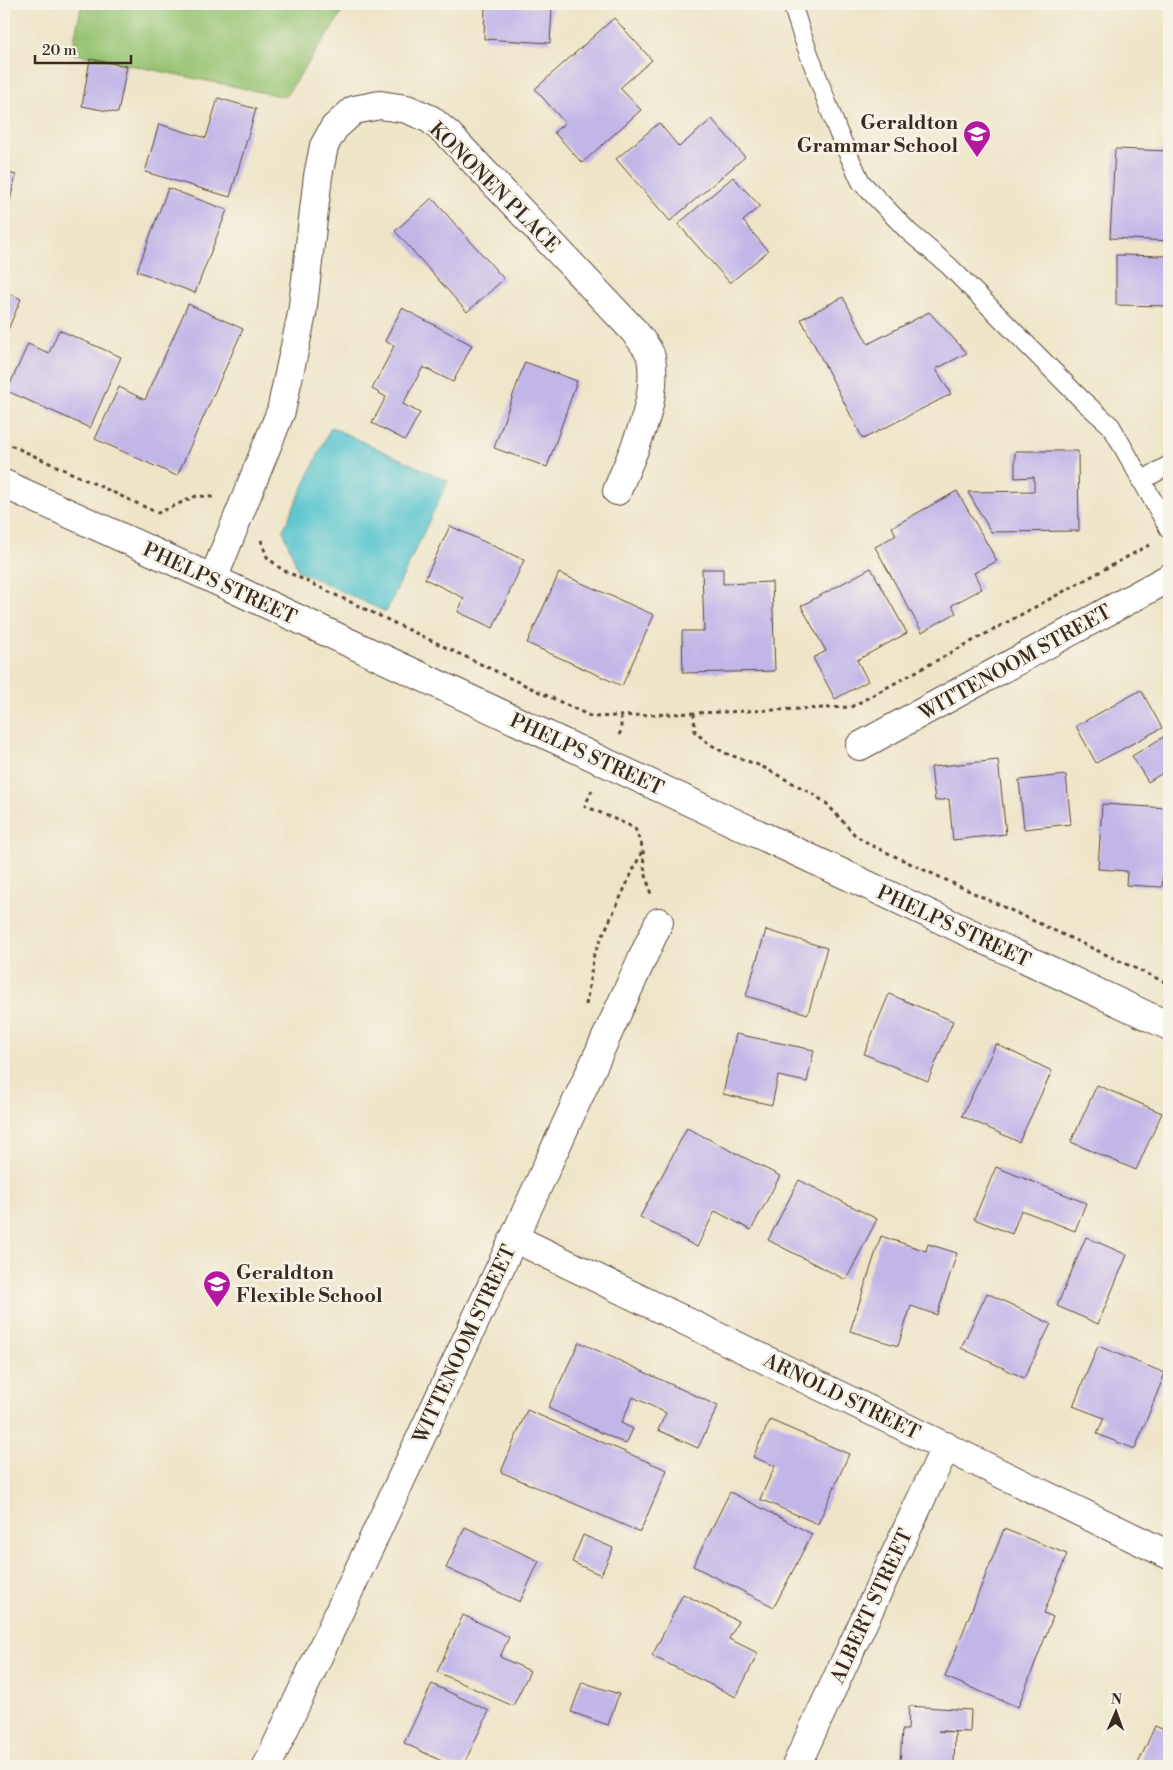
<svg xmlns="http://www.w3.org/2000/svg" width="1173" height="1770" font-family="'Libre Bodoni',serif">
<rect width="100%" height="100%" fill="#f7f3e8"/>
<filter id="ink" filterUnits="userSpaceOnUse"><feTurbulence type="fractalNoise" baseFrequency=".02" numOctaves="2"/><feDisplacementMap in="SourceGraphic" scale="10" xChannelSelector="R" yChannelSelector="G"/><feConvolveMatrix kernelMatrix="1 2 1 2 8 2 1 2 1" color-interpolation-filters="sRGB"/></filter>
<filter id="wash" filterUnits="userSpaceOnUse"><feTurbulence type="fractalNoise" baseFrequency=".0096" numOctaves="4" result="noise"/><feDisplacementMap in="SourceGraphic" scale="20" xChannelSelector="R" yChannelSelector="G"/><feGaussianBlur stdDeviation="1.12" result="paint"/><feColorMatrix in="noise" values="0 0 0 0 0 0 0 0 0 0 0 0 0 0 0 0 0 1.4 0 .05"/><feComposite in="paint" operator="in"/></filter>
<g filter="url(#wash)">
<rect width="100%" height="100%" fill="#eee5c8"/>
<path fill="#95c371" stroke="#687648" d="M82 4H344L340 16 285 97 71 53Z"/>
<path fill="#57c4ce" stroke="#497776" d="M331 427 448 481 386 612 298 571 283 530Z"/>
<g id="blocks">
<path fill="#c2b6e8" d="M485 4H514V6L552 8 550 43 484 39Z
M614 18 652 60 620 88 641 110 582 163 554 132 565 123 535 89Z
M90 59 127 66 118 113 82 106Z
M218 98 256 109 230 197 145 172 159 124 206 138Z
M712 119 745 157 670 221 616 159 659 123 679 147Z
M1115 149 1169 151V241L1110 238Z
M4 172 16 175 4 225Z
M733 177 760 206 743 221 768 251 730 283 678 224Z
M168 188 227 210 195 293 137 271Z
M432 198 504 279 467 312 395 231Z
M1116 255 1169 256V306L1116 305Z
M4 291 21 299 4 339Z
M843 297 868 344 929 312 967 353 936 369 951 394 863 439 801 319Z
M188 304 243 329 177 476 95 439 119 387 145 400Z
M402 308 472 345 453 382 423 367 403 404 420 413 405 440 372 423 386 397 372 389 394 346 385 341Z
M59 330 121 357 90 428 7 391 28 344 49 353Z
M525 362 577 381 547 467 494 448Z
M1015 451H1078L1079 531 991 532 968 492 1034 491V477L1015 478Z
M957 491 997 561 974 573 982 589 952 605 956 613 922 632 875 547 896 535 892 527Z
M450 526 524 560 493 628 458 612 464 598 425 579Z
M871 568 907 633 857 660 868 681 835 699 813 658 826 651 801 606Z
M702 569H723V584L772 582 775 671 683 673 682 631H704Z
M559 573 654 615 622 686 527 643Z
M1141 690 1162 728 1096 763 1076 726Z
M1165 736 1169 743V769L1148 782 1132 756Z
M998 760 1006 834 953 840 949 799 935 801 931 767Z
M1066 775 1071 824 1024 829 1019 780Z
M1102 804 1167 808 1162 887 1126 885 1127 871 1098 869Z
M766 930 827 948 808 1014 746 996Z
M889 994 953 1021 928 1081 864 1054Z
M736 1034 814 1050 807 1082 778 1076 772 1105 723 1094Z
M996 1044 1052 1071 1019 1142 962 1116Z
M1097 1085 1162 1113 1136 1170 1071 1142Z
M687 1128 780 1176 751 1230 715 1211 697 1247 640 1217Z
M996 1167 1086 1203 1075 1231 1021 1210 1012 1234 974 1219Z
M799 1180 877 1219 846 1280 768 1240Z
M881 1236 926 1251 928 1244 957 1253 937 1315 911 1306 898 1346 850 1331Z
M1086 1237 1127 1255 1098 1324 1057 1306Z
M987 1293 1051 1324 1024 1378 961 1348Z
M579 1342 718 1406 698 1448 658 1430 666 1413 633 1397 621 1423 633 1429 626 1444 548 1408Z
M1098 1346 1165 1373 1135 1449 1097 1434 1104 1418 1073 1406Z
M527 1410 667 1470 640 1532 501 1472Z
M770 1420 849 1454 818 1524 760 1499 775 1466 753 1457Z
M730 1492 812 1534 774 1607 693 1566Z
M465 1527 539 1561 520 1602 446 1568Z
M1004 1529 1067 1554 1044 1613 1053 1617 1018 1707 945 1677Z
M583 1535 613 1548 601 1575 572 1562Z
M683 1594 738 1621 729 1639 758 1653 736 1697 652 1656Z
M463 1615 509 1637 500 1657 530 1671 513 1706 437 1672Z
M582 1682 619 1694 608 1725 571 1712Z
M432 1684 489 1711 463 1766H452L404 1743Z
M909 1706 971 1710 970 1732 938 1731 955 1732 954 1766H900L902 1730H908Z
M1155 1726 1169 1732V1766H1137Z"/>
</g>
</g>
<g filter="url(#ink)">
<use href="#blocks" fill-opacity="0" stroke="#564638" stroke-width="1"/>
<g fill="none" stroke-linecap="round" stroke-linejoin="round">
<g stroke="#564638" stroke-width="20">
<path id="lane" d="M792 4 802 35 838 132 861 182 908 231 949 266 1082 400 1111 426 1169 529
M1141 481 1169 465"/>
</g>
<g stroke="#564638" stroke-width="30">
<path id="street" d="M213 579 281 411 302 314 318 176 324 146 334 128 354 110 380 105 407 109 430 119 450 136 634 331C639 338 649 348 651 357 659 403 633 450 617 491
M860 746 1169 578
M514 1238 1169 1555
M267 1766 514 1238 659 922
M796 1766 946 1446"/>
</g>
<g stroke="#564638" stroke-width="30">
<path id="secondary" d="M4 484 213 579 1169 1026"/>
</g>
<path stroke="#564638" stroke-width="3" stroke-dasharray="4 4" stroke-linecap="butt" d="M4 442 158 513 196 496 214 497
M261 540 267 557 281 569 592 717 851 707 1151 544
M694 713 695 732 708 743 725 753 761 766 811 793 826 803 856 836 873 846 1169 984
M619 735 621 731V716
M592 790 585 806 635 828 643 849 644 867 651 895
M586 1005 594 954 643 849"/>
<use href="#lane" stroke="#fff" stroke-width="18"/>
<use href="#street" stroke="#fff" stroke-width="28"/>
<use href="#secondary" stroke="#fff" stroke-width="28"/>
</g>
</g>
<defs>
<g id="school-pin" transform="scale(1.4375)"><path d="M0 17L-7.5 6A9.5 9.5 0 1 1 7.5 6Z" fill="#b5179e" stroke="#f7f3e8"/><path d="M0-5L7-2L0 1L-7-2ZM-4 1L0 2.5L4 1V4Q0 6-4 4Z" fill="#fff"/></g>
</defs>
<g fill-rule="evenodd">
<use href="#school-pin" x="977" y="134"/>
<use href="#school-pin" x="217" y="1284"/>
</g>
<g text-anchor="middle" stroke-width="5" stroke-linejoin="round" paint-order="stroke">
<g font-size="20" font-weight="bold" fill="#3b2a1e" stroke="#f7f3e8" text-anchor="end">
<text x="958" y="129">Geraldton<tspan x="958" dy="23">Grammar School</tspan></text>
<text x="236" y="1279" text-anchor="start">Geraldton<tspan x="236" dy="23">Flexible School</tspan></text>
</g>
<g font-size="20" fill="#3b2a1e" stroke="#f7f3e8">
<text transform="translate(495 187) rotate(45)" y="7">KONONEN PLACE</text>
<text transform="translate(220 583) rotate(25)" y="7">PHELPS STREET</text>
<text transform="translate(1015 662) rotate(-29)" y="7">WITTENOOM STREET</text>
<text transform="translate(587 754) rotate(25)" y="7">PHELPS STREET</text>
<text transform="translate(954 926) rotate(25)" y="7">PHELPS STREET</text>
<text transform="translate(464 1344) rotate(-65)" y="7">WITTENOOM STREET</text>
<text transform="translate(842 1396) rotate(26)" y="7">ARNOLD STREET</text>
<text transform="translate(871 1606) rotate(-65)" y="7">ALBERT STREET</text>
</g>
</g>
<rect width="1173" height="1770" fill="none" stroke="#f7f3e8" stroke-width="20"/>
<g transform="translate(1116 1712) rotate(2)" stroke="#f7f3e8" stroke-width="4" paint-order="stroke">
<path d="M0-4L9 19L0 12L-9 19Z" fill="#3b2a1e"/>
<text y="-8" font-size="14" font-weight="bold" text-anchor="middle" fill="#3b2a1e">N</text>
</g>
<path d="M35 55v8h96v-8" fill="none" stroke="#3b2a1e" stroke-width="2.5"/>
<text x="42" y="55" font-size="15" fill="#3b2a1e" stroke="#f7f3e8" stroke-width="4" paint-order="stroke">20 m</text>
</svg>
